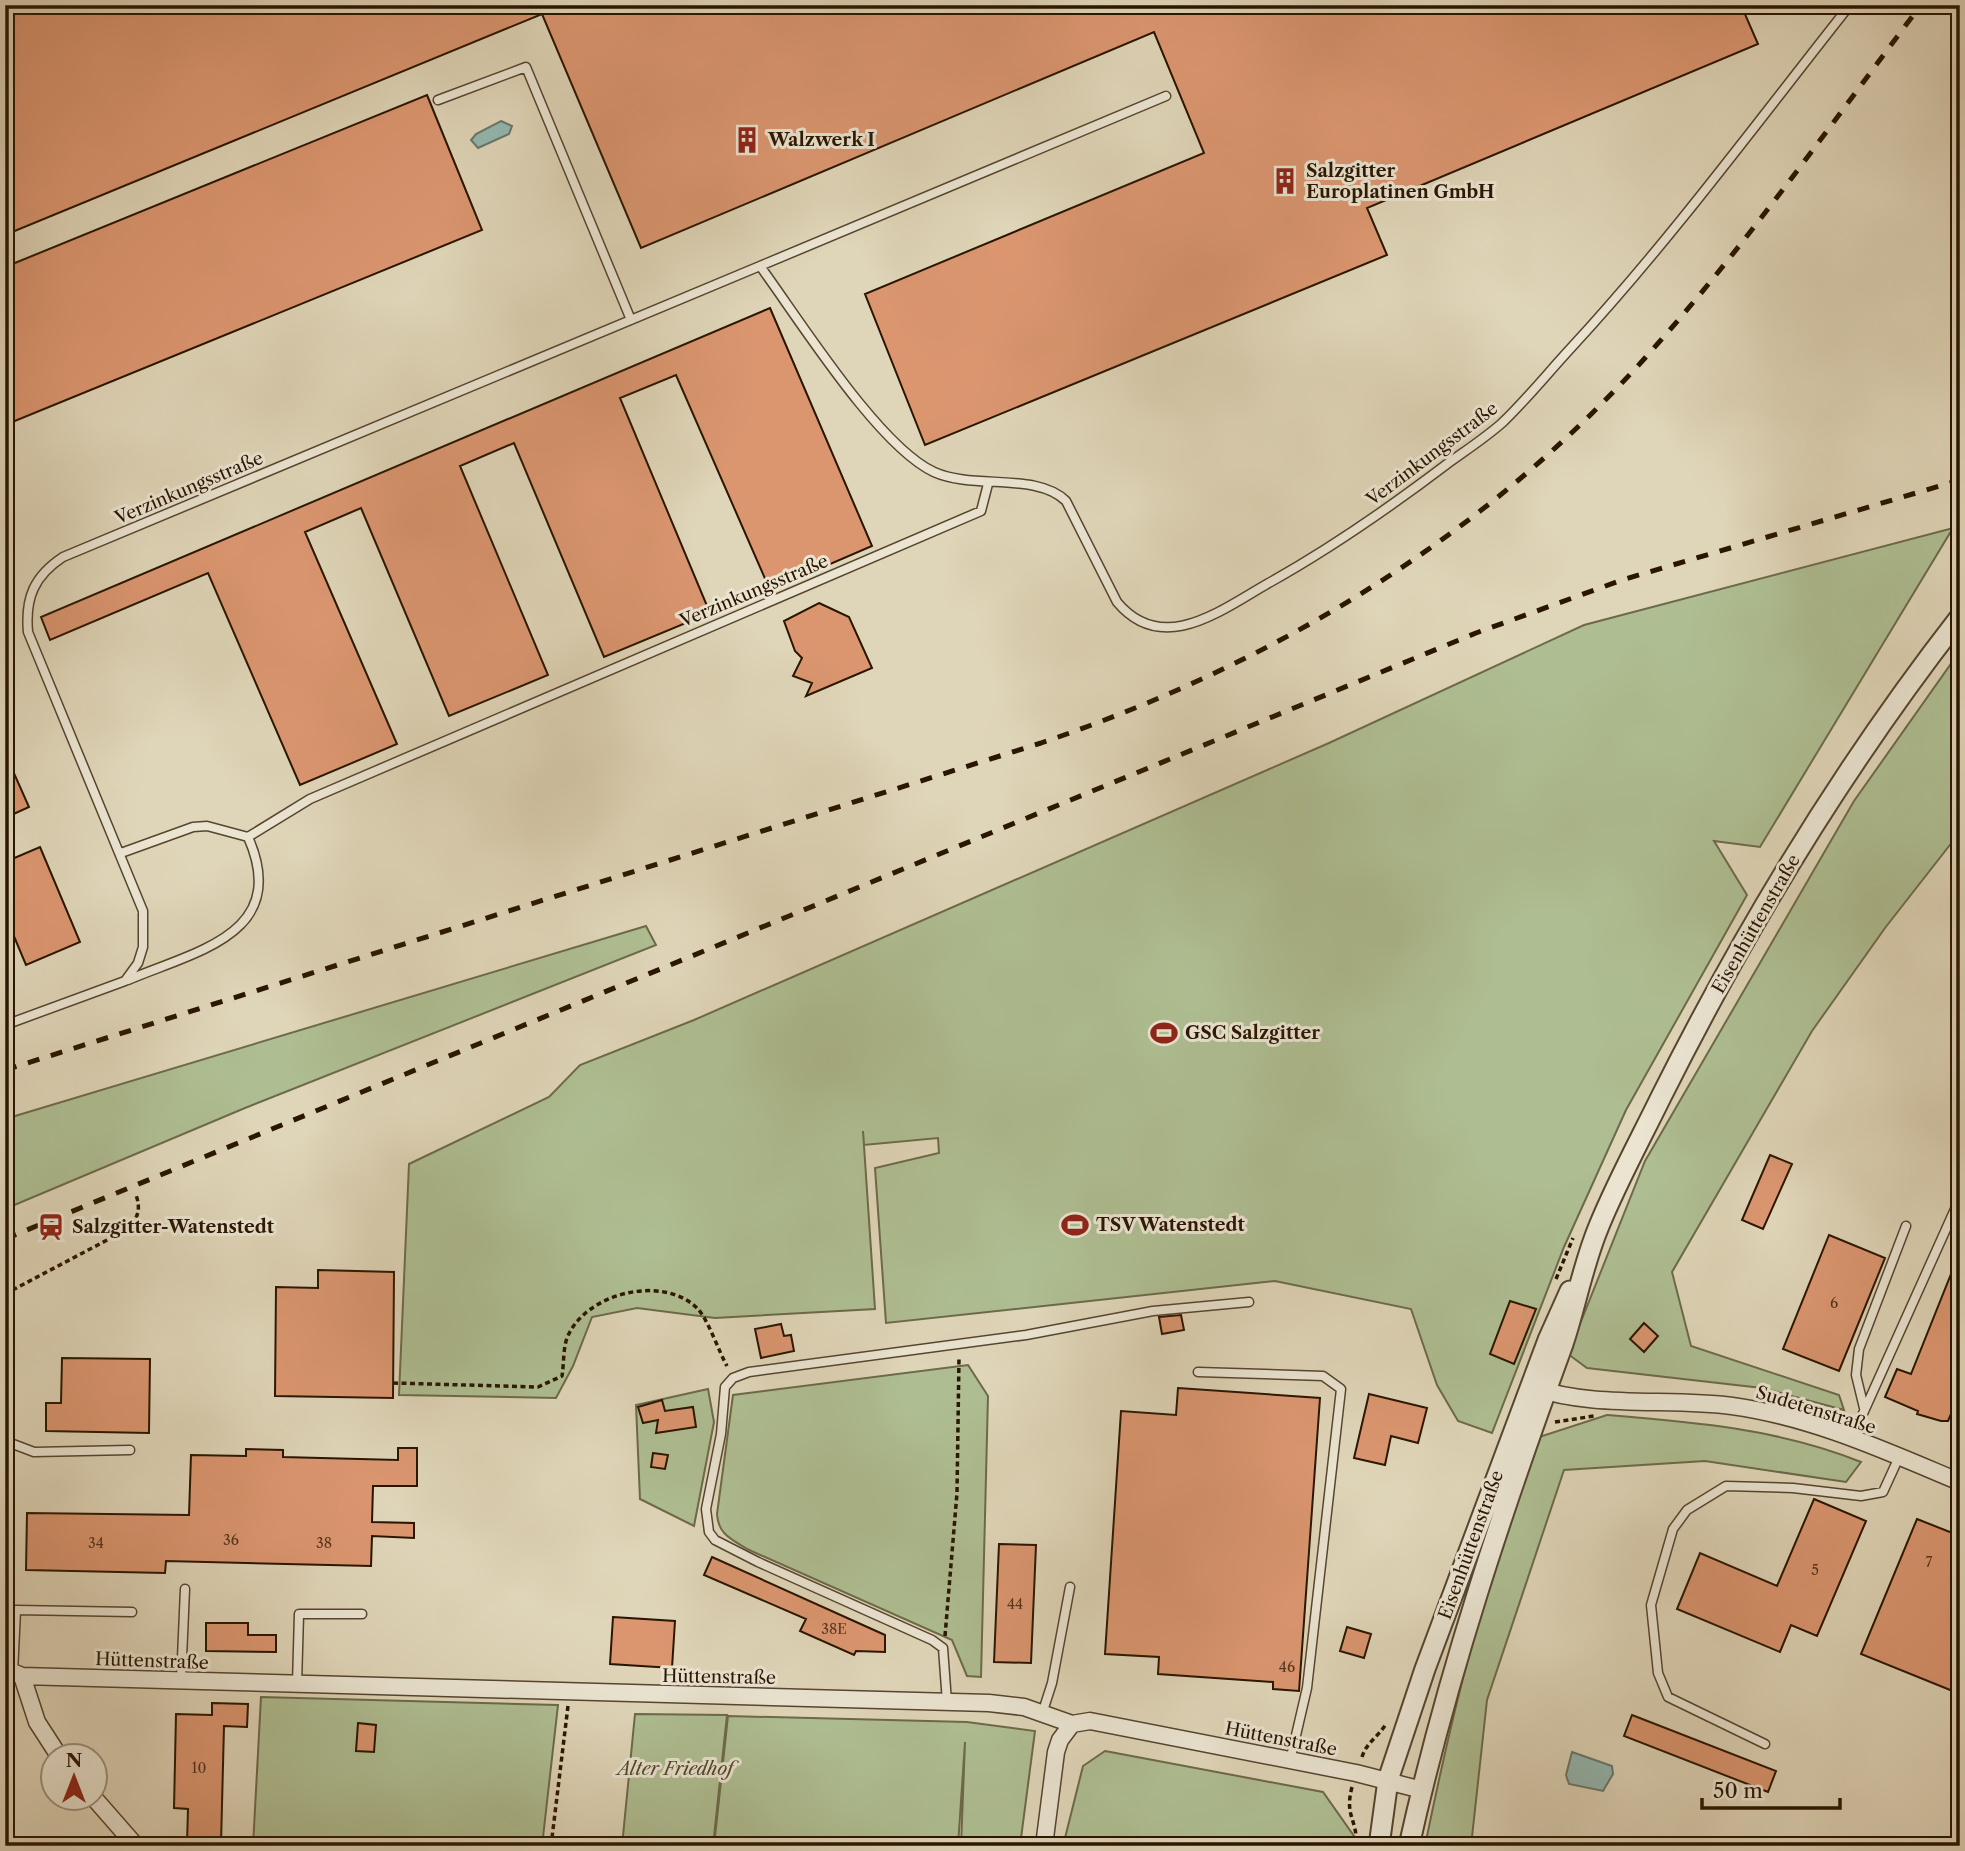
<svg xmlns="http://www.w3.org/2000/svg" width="1965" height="1851" font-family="'Libre Caslon Text',serif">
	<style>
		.green { fill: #aebe92; stroke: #6c6a4a; stroke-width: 2 }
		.water { fill: #93b8b1; stroke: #69776b; stroke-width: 2 }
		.building { fill: #db9670; stroke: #291501; stroke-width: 2 }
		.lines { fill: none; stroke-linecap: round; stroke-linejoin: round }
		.service-casing { stroke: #56452f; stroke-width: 11 }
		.minor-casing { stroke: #56452f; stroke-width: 19 }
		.tertiary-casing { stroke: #56452f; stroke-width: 23 }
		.path { stroke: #291501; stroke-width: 3.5; stroke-dasharray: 5 3.5; stroke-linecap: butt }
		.service { stroke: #eae4d1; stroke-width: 8 }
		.minor { stroke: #eae4d1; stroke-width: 16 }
		.tertiary { stroke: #eae4d1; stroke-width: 19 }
		.rail { stroke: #291501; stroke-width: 5; stroke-dasharray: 12 12; stroke-linecap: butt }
		.labels { text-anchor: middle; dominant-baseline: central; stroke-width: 6; stroke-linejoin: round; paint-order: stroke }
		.number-label { font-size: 14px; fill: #56351d }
		.poi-label { font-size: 18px; font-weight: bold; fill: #291501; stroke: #eae4d1; text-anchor: start }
		.street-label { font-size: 18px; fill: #291501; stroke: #eae4d1 }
		.park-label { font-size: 18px; font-style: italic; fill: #51482c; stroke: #eae4d1 }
	</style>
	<rect width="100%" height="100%" fill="#dfd5b8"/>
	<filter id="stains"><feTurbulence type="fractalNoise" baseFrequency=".00286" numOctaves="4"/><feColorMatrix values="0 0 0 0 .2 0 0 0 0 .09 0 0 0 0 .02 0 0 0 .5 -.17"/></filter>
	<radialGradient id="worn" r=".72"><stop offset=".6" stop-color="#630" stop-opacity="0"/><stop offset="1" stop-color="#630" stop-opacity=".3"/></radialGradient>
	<path class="green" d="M1953 528 1760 847 1714 841 1747 895 1626 1110 1564 1247 1492 1433 1458 1421 1437 1385 1411 1309 1275 1281 886 1323 875 1168 939 1153 938 1138 864 1145 863 1131 875 1309 715 1318 637 1308 592 1317 573 1366 556 1398 399 1395 409 1164 549 1097 580 1065 694 1020 1329 743 1584 625Z
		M1960 651V832L1885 928 1812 1031 1672 1272 1691 1346 1839 1395 1844 1410 1762 1388 1587 1368 1568 1354 1645 1161 1854 801Z
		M646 926 656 945 245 1108 5 1209V1119Z
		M968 1365 988 1396 981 1677 967 1676 952 1640 747 1549C731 1539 718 1534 717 1514L733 1395Z
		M708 1389 714 1422 694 1526 640 1499 636 1405Z
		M1607 1415C1693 1422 1780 1429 1861 1462L1846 1482 1705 1461 1564 1470 1487 1700 1471 1846H1425C1453 1708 1487 1570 1536 1438Z
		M261 1697 558 1705 542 1846H253Z
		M635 1714 727 1715 713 1846H622Z
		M728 1716 967 1722 1035 1731 1020 1846H961L965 1742 958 1846H714Z
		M1105 1751 1323 1792 1361 1846H1063L1083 1766Z"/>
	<path class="water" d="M501 121 512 126 509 134 478 148 471 140 476 134Z
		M1572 1752 1612 1766 1613 1774 1603 1791 1569 1784 1566 1775Z"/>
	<path class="building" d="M24 5H1741L1758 44 1367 208 1387 255 925 445 865 294 1204 153 1154 32 641 248 542 14 5 235V13Z
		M427 95 482 230 5 425V267Z
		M770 308 872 546 770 590 676 375 620 398 710 613 604 657 514 443 460 466 548 675 449 716 361 508 305 532 397 744 300 785 208 573 50 640 41 617Z
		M819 603 849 617 872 668 806 696 812 683 793 676 802 658 795 651 784 621Z
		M5 753 29 807 5 818Z
		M40 847 80 942 26 965 5 915V862Z
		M1770 1155 1792 1164 1763 1229 1742 1220Z
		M1829 1235 1885 1258 1839 1371 1783 1349Z
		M1959 1254 1960 1393 1948 1421H1941L1917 1414 1918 1411 1885 1397 1897 1369 1911 1374Z
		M318 1270 394 1272 393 1398 275 1396 276 1287 318 1288Z
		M1510 1301 1536 1309 1514 1364 1490 1354Z
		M1181 1315 1184 1330 1162 1334 1159 1317Z
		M1644 1323 1658 1336 1644 1352 1630 1339Z
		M781 1324 784 1336 791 1335 794 1351 761 1358 755 1329Z
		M62 1358 150 1359 149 1433 46 1431V1403H61Z
		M1178 1388 1320 1398 1299 1691 1273 1689V1682L1158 1674 1159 1657 1105 1654 1121 1411 1176 1415Z
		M1369 1394 1427 1408 1418 1443 1391 1436 1385 1465 1354 1458Z
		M662 1400 665 1411 693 1407 696 1427 656 1433 658 1420 643 1423 638 1407Z
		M398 1448H417V1486H373L372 1522 414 1523V1538L372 1536 371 1566 166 1561 165 1573 26 1570 27 1513 189 1515 191 1455 246 1456V1449L283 1450V1457L398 1460Z
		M653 1453 668 1455 665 1469 651 1467Z
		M1814 1499 1866 1521 1817 1636 1791 1625 1780 1652 1677 1609 1700 1553 1777 1586Z
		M1917 1519 1960 1536V1694L1861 1654Z
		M999 1544 1036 1545 1031 1663 994 1662Z
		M712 1557 885 1635V1652L856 1651 854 1655 800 1631 806 1619 704 1575Z
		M613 1617 675 1621 672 1668 610 1664Z
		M206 1623H248V1635H276V1652L206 1651Z
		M1347 1627 1371 1634 1364 1658 1340 1651Z
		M212 1703 248 1704 247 1727 224 1726 221 1844 187 1843 188 1809 174 1808 176 1714 212 1715Z
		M1632 1715 1776 1771 1768 1792 1624 1736Z
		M358 1723 376 1725 374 1752 356 1751Z"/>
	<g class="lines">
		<defs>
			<path id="service" d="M438 100 526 67 631 320
				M760 266 1166 96
				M121 853 193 827 207 826 248 837
				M128 980C196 951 291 934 248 837L310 799 981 511 988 484
				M5 1025 125 981 138 963 143 947V911L28 632C25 598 34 576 63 557L760 266C799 319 878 446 934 472 974 490 1037 472 1066 501L1117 602C1162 656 1220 611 1267 584 1330 549 1389 508 1447 464 1465 451 1485 438 1502 423 1526 400 1547 374 1570 349 1670 241 1758 121 1850 5
				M1198 1372 1323 1376 1341 1389 1307 1688 1290 1761
				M1864 1408 1856 1375 1859 1349 1906 1226
				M1852 1438 1960 1198
				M5 1441 34 1452 130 1450
				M13 1673 16 1610 132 1612
				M181 1681 185 1589
				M297 1684 299 1614H362
				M947 1702 943 1648 932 1640 758 1562 715 1540 709 1532 706 1509 721 1434 725 1387 733 1378 749 1372 1026 1335 1153 1311 1249 1302
				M1042 1714 1052 1683 1070 1587
				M1765 1744 1668 1697 1658 1673 1651 1605 1673 1529 1687 1510 1726 1486 1793 1488 1861 1496 1883 1492 1899 1457"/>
			<path id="minor" d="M1536 1388C1591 1408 1672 1398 1732 1406 1812 1417 1886 1451 1960 1482
				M5 1669 22 1676 989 1703 1024 1707 1072 1724 1090 1721 1356 1773 1422 1790
				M22 1676 37 1722 59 1756
				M94 1798 136 1846
				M1044 1846 1056 1752 1060 1740 1072 1724"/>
			<path id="tertiary" d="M1379 1846 1388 1780 1425 1669 1548 1340 1570 1291
				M1409 1846C1447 1675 1503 1508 1563 1344 1576 1305 1583 1264 1599 1226 1617 1182 1640 1140 1661 1097 1745 929 1844 766 1960 617"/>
		</defs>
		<use href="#service" class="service-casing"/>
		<use href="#minor" class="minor-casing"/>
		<use href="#tertiary" class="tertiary-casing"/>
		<path class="path" d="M1952 601 1960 591
			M1556 1279 1573 1238
			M5 1294 128 1229C138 1218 141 1209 136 1195
			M393 1383 538 1387 562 1376C564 1364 563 1349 567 1338 585 1293 662 1274 697 1308 708 1319 719 1352 727 1366
			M1555 1422 1594 1416
			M945 1636 957 1493 959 1357
			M1362 1757C1366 1743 1378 1737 1386 1724
			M1352 1787C1344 1817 1358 1819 1356 1846
			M551 1846 568 1706"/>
		<use href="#service" class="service"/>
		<use href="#minor" class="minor"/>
		<use href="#tertiary" class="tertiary"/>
		<path class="rail" d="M5 1070 1041 743C1271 665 1481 540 1645 358 1745 247 1831 124 1921 5
			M5 1239 1476 633 1622 580 1960 480"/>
	</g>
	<defs>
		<symbol id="building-bare" viewBox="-9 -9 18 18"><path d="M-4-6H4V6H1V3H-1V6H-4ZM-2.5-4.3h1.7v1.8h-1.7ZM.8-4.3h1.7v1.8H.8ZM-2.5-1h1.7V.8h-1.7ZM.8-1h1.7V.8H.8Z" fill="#8f2418" stroke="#eae4d1" stroke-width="2.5" paint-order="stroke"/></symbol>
		<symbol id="stadium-bare" viewBox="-9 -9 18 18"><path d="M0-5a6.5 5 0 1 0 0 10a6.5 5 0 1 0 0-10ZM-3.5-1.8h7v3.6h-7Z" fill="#8f2418" stroke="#eae4d1" stroke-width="2.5" paint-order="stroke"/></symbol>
		<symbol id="station-bare" viewBox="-9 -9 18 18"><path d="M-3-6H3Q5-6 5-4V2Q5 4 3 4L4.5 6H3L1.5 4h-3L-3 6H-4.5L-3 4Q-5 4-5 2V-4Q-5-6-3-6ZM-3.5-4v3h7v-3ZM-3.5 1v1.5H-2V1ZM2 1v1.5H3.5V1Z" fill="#8f2418" stroke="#eae4d1" stroke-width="2.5" paint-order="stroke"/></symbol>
	</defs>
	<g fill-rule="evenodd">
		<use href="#building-bare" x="728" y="121" width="38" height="38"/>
		<use href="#building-bare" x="1266" y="162" width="38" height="38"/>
		<use href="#stadium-bare" x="1145" y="1014" width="38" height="38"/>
		<use href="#stadium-bare" x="1056" y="1206" width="38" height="38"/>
		<use href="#station-bare" x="32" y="1208" width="38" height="38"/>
	</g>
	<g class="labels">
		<g class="number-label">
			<text x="1834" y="1303">6</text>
			<text x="231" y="1540">36</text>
			<text x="96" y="1543">34</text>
			<text x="324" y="1543">38</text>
			<text x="1929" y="1562">7</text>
			<text x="1815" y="1570">5</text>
			<text x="1015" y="1604">44</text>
			<text x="834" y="1629">38E</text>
			<text x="1287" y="1667">46</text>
			<text x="199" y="1768">10</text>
		</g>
		<g class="poi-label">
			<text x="768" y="140">Walzwerk I</text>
			<text x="1306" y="171">Salzgitter<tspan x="1306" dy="21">Europlatinen GmbH</tspan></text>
			<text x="1185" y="1033">GSC Salzgitter</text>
			<text x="1096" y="1225">TSV Watenstedt</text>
			<text x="72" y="1227">Salzgitter-Watenstedt</text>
		</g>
		<g class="street-label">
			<text transform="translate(1432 454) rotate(-37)">Verzinkungsstraße</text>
			<text transform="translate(189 488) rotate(-23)">Verzinkungsstraße</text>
			<text transform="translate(754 591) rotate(-23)">Verzinkungsstraße</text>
			<text transform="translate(1756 924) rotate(-60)">Eisenhüttenstraße</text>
			<text transform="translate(1816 1410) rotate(17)">Sudetenstraße</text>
			<text transform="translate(1471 1545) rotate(-70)">Eisenhüttenstraße</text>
			<text transform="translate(152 1661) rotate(2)">Hüttenstraße</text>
			<text transform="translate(719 1677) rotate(1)">Hüttenstraße</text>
			<text transform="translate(1281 1739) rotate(11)">Hüttenstraße</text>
		</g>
		<g class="park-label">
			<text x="675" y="1769">Alter Friedhof</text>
		</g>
	</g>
	<rect width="1965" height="1851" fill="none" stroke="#dfd5b8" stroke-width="28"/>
	<rect x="7" y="7" width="1951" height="1837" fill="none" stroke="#291501" stroke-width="3.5"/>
	<rect x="14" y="14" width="1937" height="1823" fill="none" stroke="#291501" stroke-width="2"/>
	<g transform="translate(74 1777)"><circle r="33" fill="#eae4d1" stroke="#9d917e" stroke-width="2"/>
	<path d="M0-5L12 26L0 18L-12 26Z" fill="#8f2418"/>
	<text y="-10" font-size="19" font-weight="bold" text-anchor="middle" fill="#291501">N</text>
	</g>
	<path d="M1702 1798v10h138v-10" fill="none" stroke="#291501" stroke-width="3.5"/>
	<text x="1713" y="1798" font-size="21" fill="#291501" stroke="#eae4d1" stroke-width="5" paint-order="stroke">50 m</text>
	<rect width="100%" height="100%" filter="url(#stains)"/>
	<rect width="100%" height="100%" fill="url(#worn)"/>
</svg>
